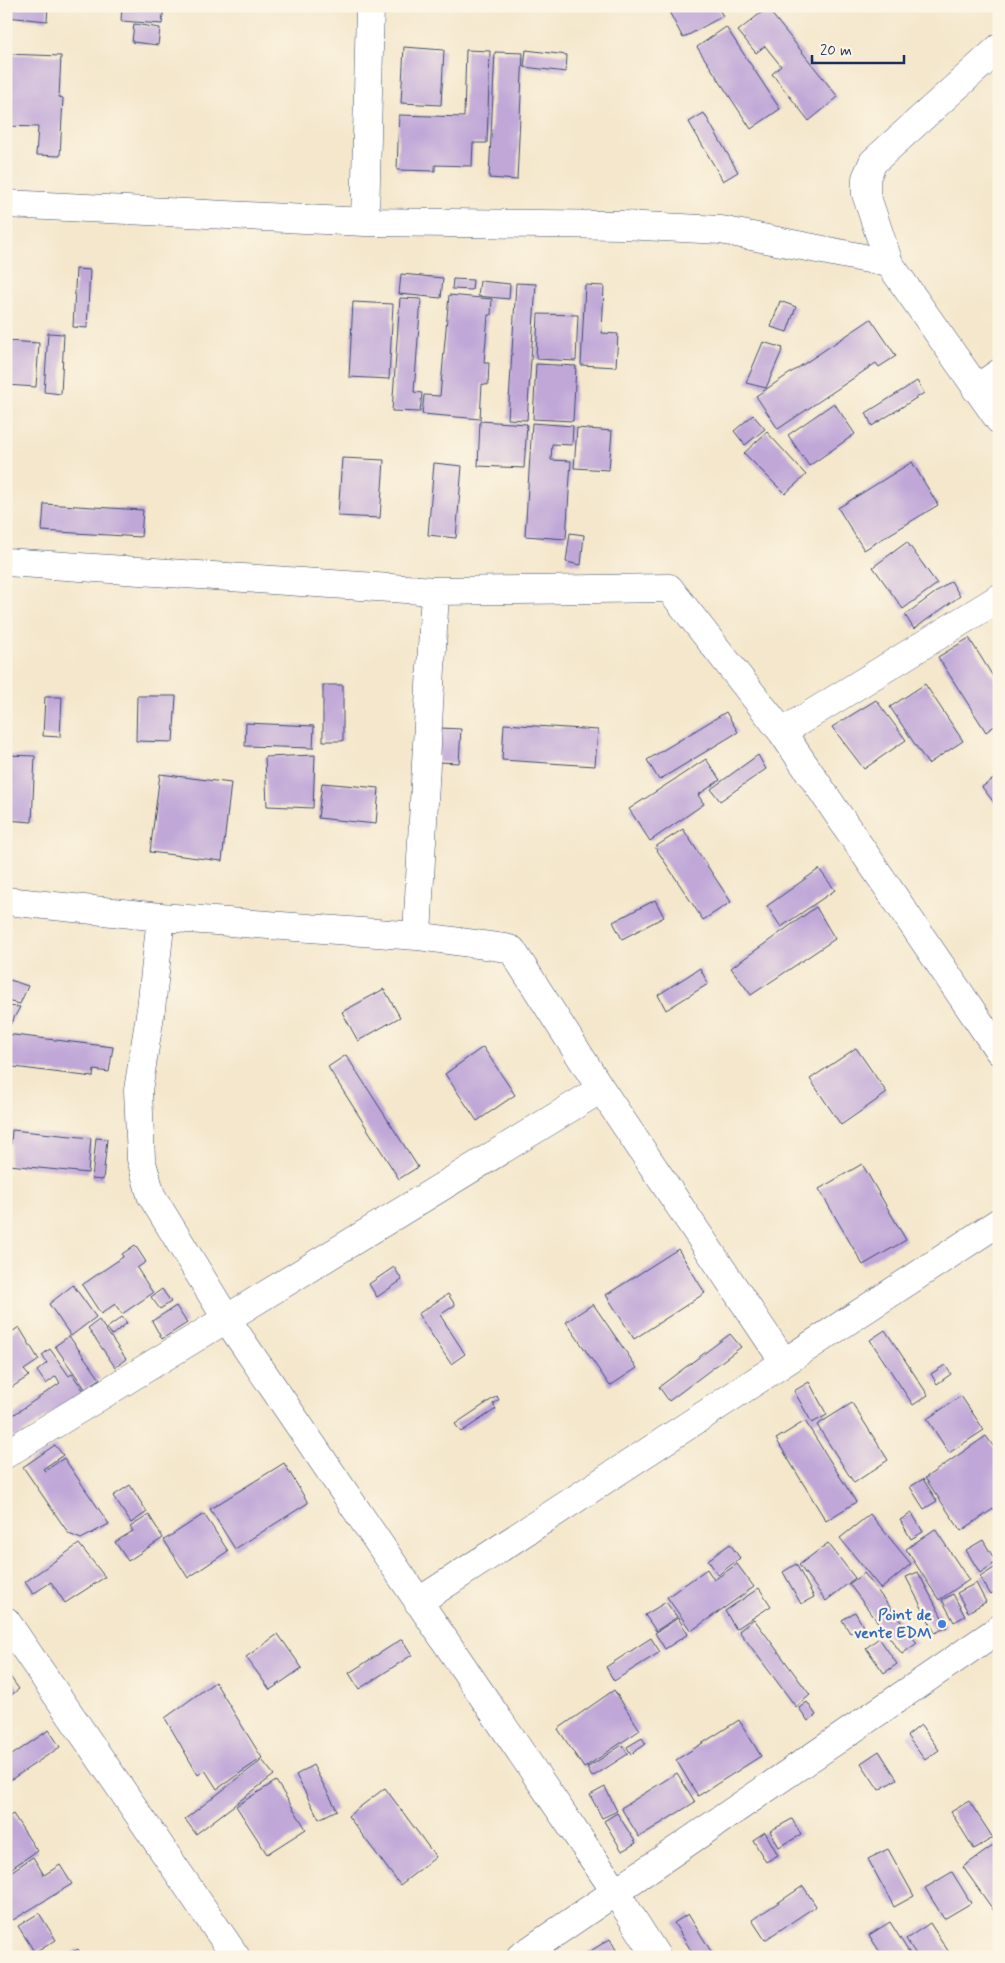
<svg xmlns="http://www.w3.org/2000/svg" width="1005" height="1963" font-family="Mynerve,sans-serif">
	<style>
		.building { fill: #c0a7d8 }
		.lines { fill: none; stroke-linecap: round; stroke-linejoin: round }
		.street-casing { stroke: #3c4b6e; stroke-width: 29 }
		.street { stroke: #fff; stroke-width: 28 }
		.shop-dot { fill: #3f7fe0; stroke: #fcf5e5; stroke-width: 2 }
		.labels { text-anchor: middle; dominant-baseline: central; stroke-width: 4.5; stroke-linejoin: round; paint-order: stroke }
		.shop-label { font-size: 16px; font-weight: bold; fill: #366cbe; stroke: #fcf5e5; text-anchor: end }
	</style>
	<rect width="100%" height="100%" fill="#fcf5e5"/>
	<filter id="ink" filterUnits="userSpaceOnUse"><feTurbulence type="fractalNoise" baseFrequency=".02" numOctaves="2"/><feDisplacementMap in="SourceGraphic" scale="10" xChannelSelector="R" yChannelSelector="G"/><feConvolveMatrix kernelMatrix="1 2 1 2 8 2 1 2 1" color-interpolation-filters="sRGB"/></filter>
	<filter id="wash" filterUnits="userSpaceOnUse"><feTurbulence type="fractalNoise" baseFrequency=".0096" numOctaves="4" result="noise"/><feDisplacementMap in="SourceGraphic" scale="20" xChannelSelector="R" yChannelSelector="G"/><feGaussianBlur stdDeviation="1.12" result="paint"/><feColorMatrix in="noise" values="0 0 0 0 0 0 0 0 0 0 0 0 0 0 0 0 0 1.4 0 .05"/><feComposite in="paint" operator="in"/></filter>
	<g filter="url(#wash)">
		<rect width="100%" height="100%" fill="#f4e7cc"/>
		<g id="blocks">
			<path class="building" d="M6 6H48L47 21 6 17Z
				M122 6H164L162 24 121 21Z
				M666 6H717L723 16 683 38Z
				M767 8 838 97 809 121 772 74 781 66 765 46 756 53 738 31Z
				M134 24 160 28 158 45 132 42Z
				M726 27 780 109 751 129 697 47Z
				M404 47 444 50 441 105 401 103Z
				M466 50 490 51 487 143H473L472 166 435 165V171L397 170 399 115 464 117Z
				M526 50 567 55 566 72 524 67Z
				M495 52 523 53 517 180 489 178Z
				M6 54 61 56 59 97 63 98 60 156 36 155 38 127 6 126Z
				M704 113 738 172 723 181 689 122Z
				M76 269 90 270 87 328 73 327Z
				M401 274 443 278 441 298 399 294Z
				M453 279 473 280 472 290 452 289Z
				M480 281 510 284 509 299 478 296Z
				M516 283 536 284 527 420 508 419Z
				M585 285 604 286 602 333 618 334 616 367 581 365Z
				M449 295 492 299 491 315H488L484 363H489L488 385 482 384 480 419 422 414 424 395 440 396Z
				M400 298 421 299 414 392 422 393 420 412 392 411Z
				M780 301 796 307 787 332 771 327Z
				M353 302 393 304 389 379 349 377Z
				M538 314 578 315 576 361 536 359Z
				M871 319 896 356 879 367 876 363 778 429 756 396Z
				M48 333 64 334 61 394 44 392Z
				M6 341 39 343 36 387 6 385Z
				M763 342 783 348 766 388 746 383Z
				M536 364 576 366 573 421 533 419Z
				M917 381 924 393 872 426 866 413Z
				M834 403 855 434 809 466 788 435Z
				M753 415 765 429 745 445 734 431Z
				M480 421 527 424 524 468 478 466Z
				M532 423 573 426 572 445 552 444 551 460 571 461 566 539 525 536Z
				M577 428 612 431 609 470 574 468Z
				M767 432 806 475 785 494 744 453Z
				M342 458 384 460 380 518 338 516Z
				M912 462 938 505 864 550 838 508Z
				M434 463 462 466 456 538 428 535Z
				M44 504 143 510 141 537 42 531Z
				M570 533 584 535 581 565 566 562Z
				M907 542 937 584 903 609 873 567Z
				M951 581 960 596 914 629 905 615Z
				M969 638 999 686V723L986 732 938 657Z
				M925 684 963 741 928 764 890 707Z
				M323 685H343V741H323Z
				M137 696H176L173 742 136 741Z
				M45 697H62L60 737 43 736Z
				M876 700 906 740 864 769 832 727Z
				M726 712 738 732 659 780 647 760Z
				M246 723 314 726 313 748 245 746Z
				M504 724 598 730 595 766 502 760Z
				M440 728 461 729 459 763 438 762Z
				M6 755 35 756 32 822 6 820Z
				M315 755 313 808 267 806 265 757Z
				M758 755 766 769 720 801 711 789Z
				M706 759 720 780 698 795 704 804 650 841 629 809Z
				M160 774 231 783 222 861 150 852Z
				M999 775V809L982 787Z
				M322 783 379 788 376 824 318 818Z
				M683 829 731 902 703 920 655 847Z
				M819 869 835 890 781 927 767 906Z
				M655 900 664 917 622 939 613 922Z
				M816 907 835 939 751 995 731 968Z
				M700 968 708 984 666 1010 658 995Z
				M10 980 28 986 20 1004 6 1001V988Z
				M384 989 400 1017 358 1041 342 1012Z
				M6 1006 20 1007 6 1032Z
				M6 1034 113 1047 109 1072 94 1070 93 1077 6 1066Z
				M483 1047 515 1095 477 1121 445 1074Z
				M856 1048 887 1093 841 1125 810 1079Z
				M346 1055 418 1167 399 1179 328 1067Z
				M12 1130 91 1138 88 1173 9 1165Z
				M96 1138 107 1139 103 1180 92 1179Z
				M862 1164 906 1240 863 1265 819 1189Z
				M135 1245 146 1262 137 1268 153 1293 122 1314 115 1304 101 1314 82 1285 123 1257 122 1254Z
				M678 1249 705 1293 634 1339 606 1295Z
				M394 1267 402 1280 377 1297 369 1284Z
				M73 1285 96 1317 71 1336 49 1304Z
				M162 1289 171 1302 160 1309 151 1297Z
				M448 1294 455 1305 440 1315 465 1354 451 1364 418 1314Z
				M593 1304 637 1368 610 1386 566 1322Z
				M176 1306 187 1323 162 1339 152 1321Z
				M122 1317 127 1323 112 1335 107 1328Z
				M99 1320 126 1359 115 1367 88 1328Z
				M19 1327 39 1360 24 1370 29 1376 6 1391V1336Z
				M885 1330 928 1395 913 1405 870 1340Z
				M730 1334 741 1347 669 1401 659 1387Z
				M69 1336 100 1379 85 1389 55 1346Z
				M50 1349 69 1376 72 1374 84 1391 14 1439 6 1428V1420L60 1383 56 1376 46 1384 37 1371 47 1363 42 1355Z
				M945 1365 951 1374 937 1384 931 1374Z
				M809 1382 827 1415 812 1423 794 1391Z
				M497 1396 499 1400 493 1404 496 1409 461 1432 455 1424Z
				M961 1396 984 1430 949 1453 927 1419Z
				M852 1403 888 1460 854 1483 817 1425Z
				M805 1421 856 1502 826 1521 776 1439Z
				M986 1436 999 1454V1505L961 1531 925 1478Z
				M55 1445 63 1455 43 1469 45 1471 64 1458 109 1524 81 1539 69 1534 23 1467Z
				M284 1463 308 1503 235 1549 210 1509Z
				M923 1479 937 1501 924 1509 910 1487Z
				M130 1485 147 1512 131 1523 113 1496Z
				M912 1513 923 1532 911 1539 900 1520Z
				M204 1514 228 1551 188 1578 164 1540Z
				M870 1514 911 1564 881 1589 840 1538Z
				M149 1515 163 1538 128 1561 115 1542 133 1531 130 1527Z
				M935 1529 969 1580 939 1600 906 1549Z
				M983 1540 996 1562 980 1573 966 1550Z
				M828 1543 855 1578 826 1601 799 1565Z
				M79 1544 105 1577 65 1603 51 1582 33 1594 25 1582Z
				M730 1544 740 1558 718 1575 708 1560Z
				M737 1564 754 1587 691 1631 667 1597 707 1569 714 1580Z
				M796 1564 814 1597 801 1604 783 1572Z
				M999 1565V1590L991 1595 980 1577Z
				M918 1572 947 1627 935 1633 906 1577Z
				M864 1573 917 1643 902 1654 849 1584Z
				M976 1583 986 1602 968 1612 957 1593Z
				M759 1588 771 1606 736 1629 725 1611Z
				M953 1594 965 1616 954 1622 942 1600Z
				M666 1602 677 1617 656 1631 645 1615Z
				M855 1612 863 1626 850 1633 842 1620Z
				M678 1618 688 1634 665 1649 655 1633Z
				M754 1619 810 1695 796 1707 739 1631Z
				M278 1634 302 1668 270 1690 246 1657Z
				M651 1638 660 1652 614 1681 606 1667Z
				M879 1638 897 1664 884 1673 866 1648Z
				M402 1639 412 1655 359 1689 349 1673Z
				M6 1671 19 1689 6 1699Z
				M215 1682 262 1758 217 1789 205 1770 198 1775 165 1718Z
				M614 1690 640 1730 584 1768 558 1729Z
				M807 1702 816 1715 808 1721 799 1708Z
				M739 1720 761 1756 698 1796 676 1760Z
				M921 1725 939 1750 925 1760 907 1736Z
				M49 1730 60 1747 6 1783V1759Z
				M642 1738 646 1744 631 1754 627 1747Z
				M622 1745 628 1754 592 1777 587 1768Z
				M879 1751 897 1779 879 1790 861 1763Z
				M262 1760 274 1775 196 1834 185 1819Z
				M313 1765 337 1810 319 1819 296 1775Z
				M677 1773 695 1802 639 1837 621 1808Z
				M276 1781 306 1829 267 1854 236 1806Z
				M605 1787 617 1811 602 1818 590 1795Z
				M385 1788 436 1857 400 1885 348 1816Z
				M969 1801 993 1838 974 1849 951 1812Z
				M617 1813 636 1843 622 1851 604 1821Z
				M13 1814 37 1851 6 1872V1818Z
				M792 1819 801 1835 779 1847 770 1831Z
				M765 1832 778 1855 766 1862 753 1840Z
				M997 1843 999 1846V1918L963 1867Z
				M888 1849 914 1896 894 1907 868 1859Z
				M33 1857 44 1875 60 1865 72 1884 13 1920 6 1908V1875Z
				M952 1872 971 1903 944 1919 925 1888Z
				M803 1886 816 1906 765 1940 752 1920Z
				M39 1913 56 1940 35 1953 18 1926Z
				M688 1914 714 1956 712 1957H695L674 1923Z
				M890 1922 912 1957H883L869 1935Z
				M930 1923 952 1957H918L906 1939Z
				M610 1939 620 1957H584V1955Z
				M78 1949 83 1957H65Z"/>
		</g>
	</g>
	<g filter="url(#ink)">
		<use href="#blocks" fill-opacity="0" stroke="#3c4b6e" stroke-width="1"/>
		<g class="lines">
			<defs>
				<path id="street" d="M999 48 873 162 866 178V194L889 263 999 420
					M6 204 365 222 623 225 721 230 889 263
					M365 222 370 6
					M976 389 999 373
					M6 562 435 591 669 588 782 732 999 1051
					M782 732 999 598
					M6 901 161 917 417 936 506 948 512 950 601 1089 784 1362
					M161 917 151 1009 138 1090 141 1159 151 1195 226 1318 615 1891 657 1957
					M417 936 435 591
					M6 1454 601 1089
					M418 1602 999 1222
					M6 1621 236 1957
					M520 1957 999 1629"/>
			</defs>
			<use href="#street" class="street-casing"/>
			<use href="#street" class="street"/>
		</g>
	</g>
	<circle class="shop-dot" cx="942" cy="1624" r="5"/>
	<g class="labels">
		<g class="shop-label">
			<text x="932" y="1615">Point de<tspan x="932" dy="18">vente EDM</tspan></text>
		</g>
	</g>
	<rect width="1005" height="1963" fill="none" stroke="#fcf5e5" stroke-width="25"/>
	<path d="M812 55v8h92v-8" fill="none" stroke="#1b2f5e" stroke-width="2.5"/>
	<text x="820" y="55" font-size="15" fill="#1b2f5e" stroke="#fcf5e5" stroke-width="4" paint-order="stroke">20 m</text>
</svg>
